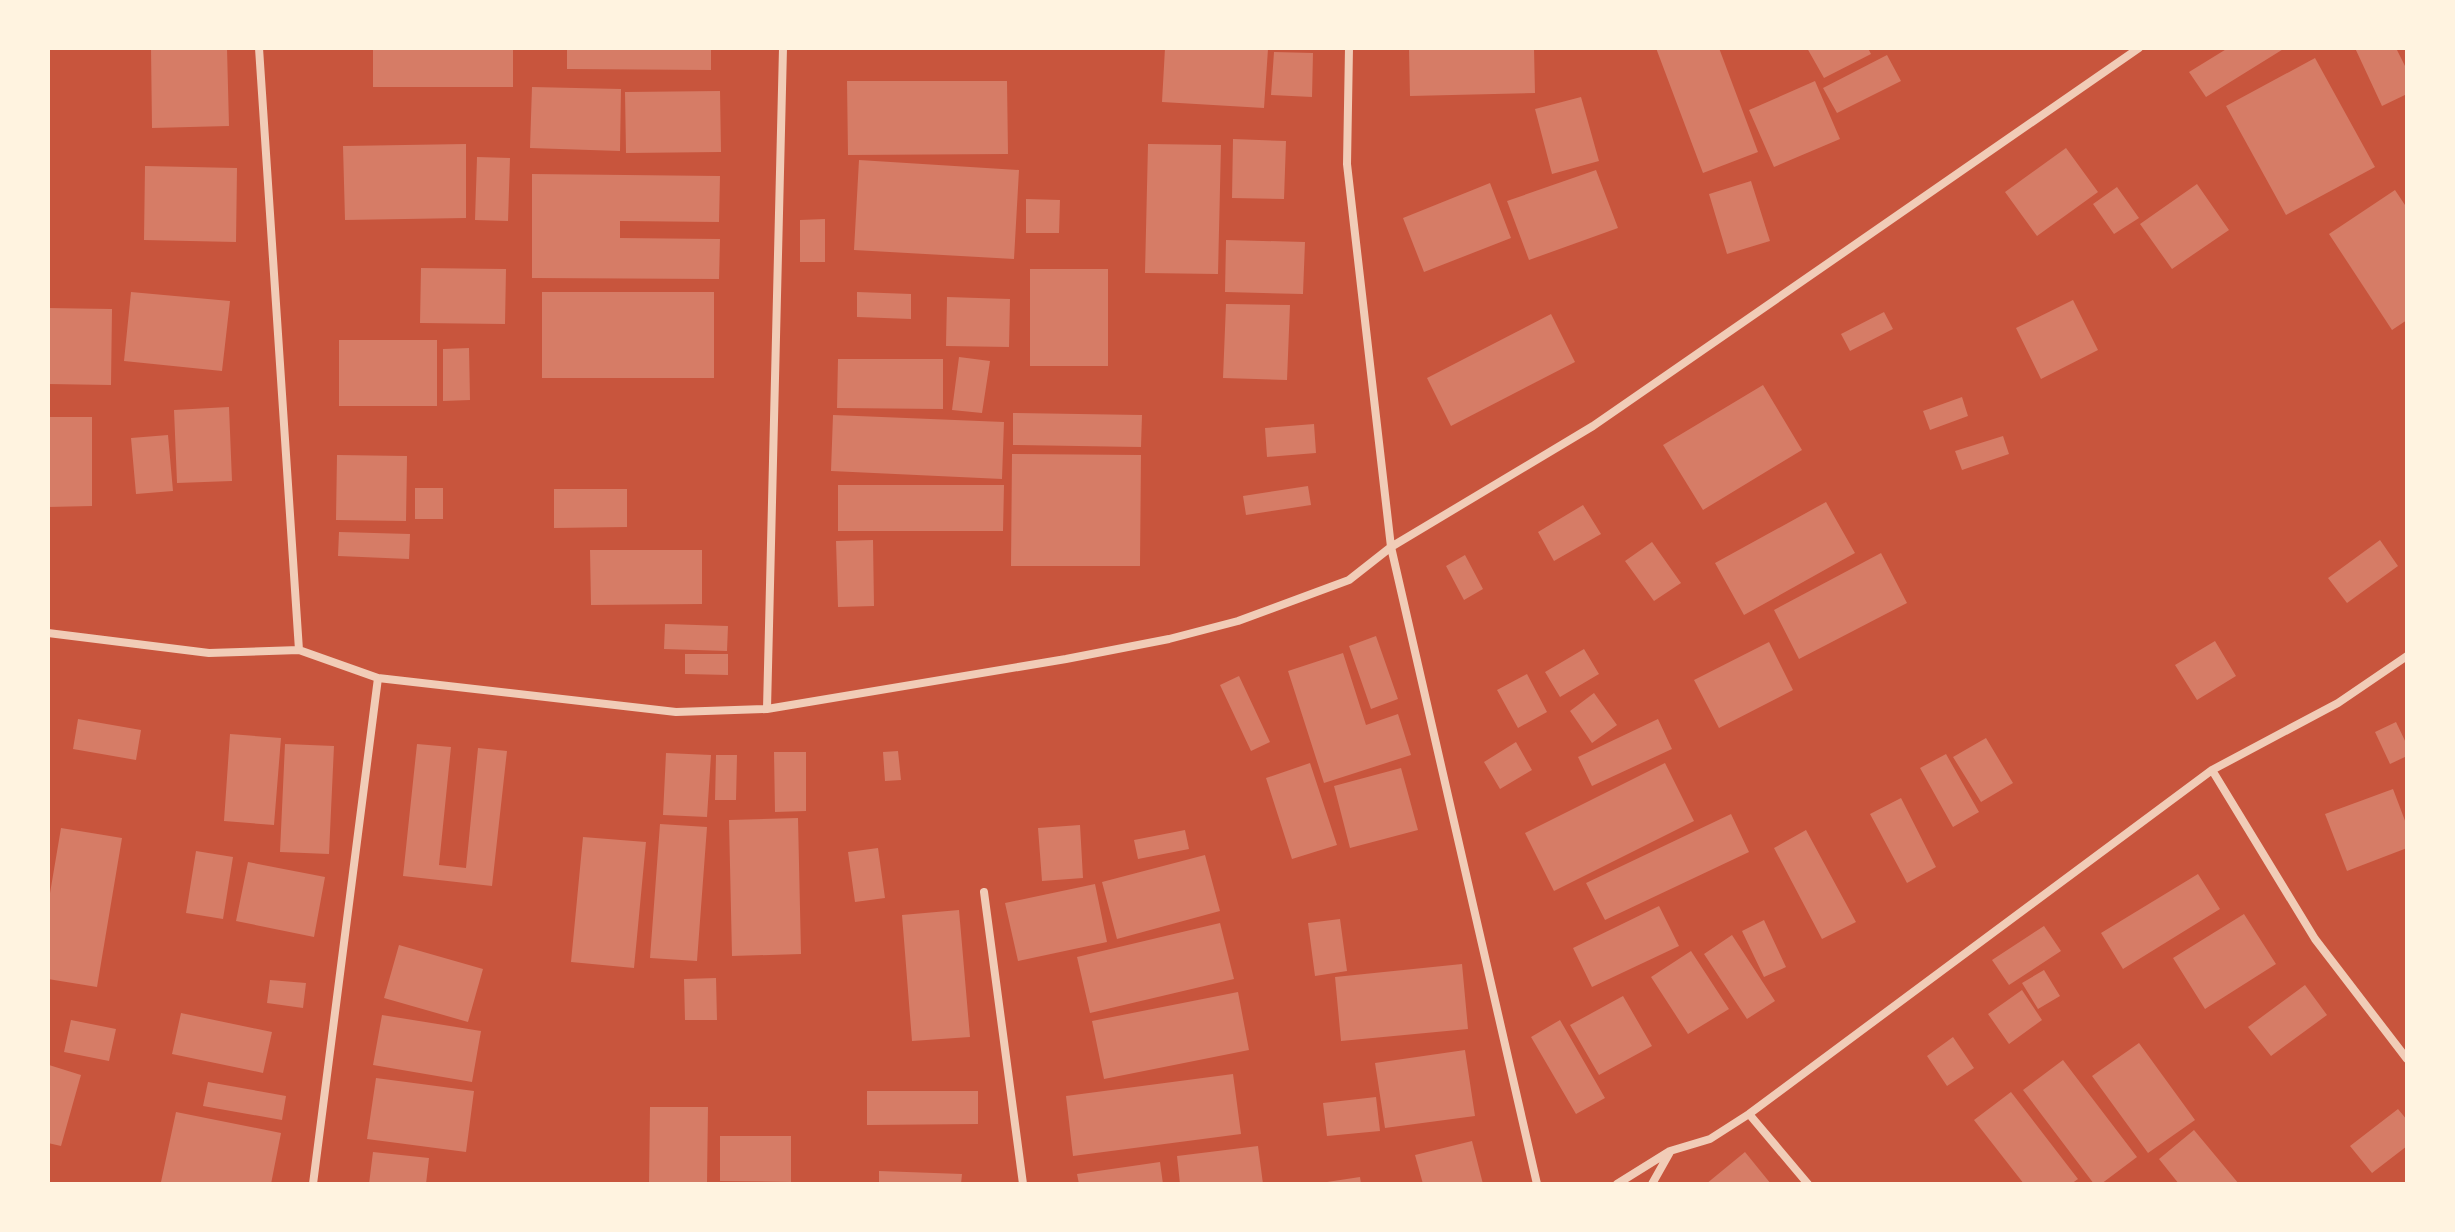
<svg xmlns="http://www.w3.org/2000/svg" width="2455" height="1232" font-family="Commissioner,sans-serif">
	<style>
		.building { fill: #d67c66 }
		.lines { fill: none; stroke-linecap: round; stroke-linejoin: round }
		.minor { stroke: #f1ccb7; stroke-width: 8 }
	</style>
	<rect width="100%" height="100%" fill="#c8553d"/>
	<path class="building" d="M151 48H227L229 126 152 128Z
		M373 48H513V87H373Z
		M567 48H711V70L567 69Z
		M1165 48 1268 49 1264 108 1162 102Z
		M1409 48H1534L1535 93 1410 96Z
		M1656 48H1719L1758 152 1703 173Z
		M1807 48H1868L1871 54 1824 78Z
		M2228 48H2285L2206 97 2189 72Z
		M2355 48H2396L2407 70V94L2382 106Z
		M1274 52 1313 53 1312 97 1271 95Z
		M1887 55 1901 81 1837 113 1823 88Z
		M2315 58 2375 167 2286 215 2226 106Z
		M847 81H1007L1008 154 848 155Z
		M1815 81 1840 139 1774 167 1749 110Z
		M532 87 621 89 620 151 530 148Z
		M720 91 721 152 626 153 625 92Z
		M1581 97 1599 161 1552 174 1535 109Z
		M1233 139 1286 141 1284 199 1232 198Z
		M466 144V218L345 220 343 146Z
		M1148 144 1221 145 1218 274 1145 273Z
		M2066 148 2098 192 2037 236 2005 192Z
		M477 157 510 158 508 221 475 220Z
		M859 160 1019 170 1014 259 854 250Z
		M145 166 237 168 236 242 144 240Z
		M1596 170 1618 228 1529 260 1507 201Z
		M532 174 720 176 719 222 620 221V238L720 239 719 279 532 278Z
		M1751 181 1770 241 1727 254 1709 194Z
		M1490 183 1511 238 1424 272 1403 218Z
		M2197 184 2229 230 2172 269 2140 224Z
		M2117 187 2139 218 2114 234 2093 204Z
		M2395 190 2407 208V320L2392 330 2329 234Z
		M1026 199 1060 200 1059 233H1026Z
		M825 219V262H800V220Z
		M1226 240 1305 242 1303 294 1225 292Z
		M421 268 506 269 505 324 420 323Z
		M1030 269H1108V366H1030Z
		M131 292 230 301 222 371 124 361Z
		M542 292H714V378H542Z
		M857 292 911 294V319L857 317Z
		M947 297 1010 299 1009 347 946 346Z
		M2073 300 2098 350 2041 379 2016 328Z
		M1226 304 1290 305 1287 380 1223 378Z
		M48 308 112 309 111 385 48 384Z
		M1884 312 1893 329 1850 351 1841 334Z
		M1551 314 1575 362 1451 426 1427 378Z
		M339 340H437V406H339Z
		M469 348 470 400 443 401V349Z
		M959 357 990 361 982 413 952 410Z
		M838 359H943V409L837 408Z
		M1763 385 1802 450 1703 510 1663 445Z
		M1962 397 1968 416 1930 430 1923 411Z
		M229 407 232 481 177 483 174 410Z
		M1013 413 1142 415 1141 447 1013 445Z
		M833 415 1004 422 1002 479 831 471Z
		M48 417H92V506L48 507Z
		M1314 424 1316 453 1267 457 1265 428Z
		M168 435 173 491 136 494 131 438Z
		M2003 436 2009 454 1962 470 1955 451Z
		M1012 454 1141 455 1140 566H1011Z
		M337 455 407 456 406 521 336 520Z
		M838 485H1004L1003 531H838Z
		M1308 486 1311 505 1246 515 1243 496Z
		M415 488H443V519H415Z
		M554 489H627V527L554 528Z
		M1826 502 1855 553 1744 615 1715 563Z
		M1583 505 1601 534 1554 561 1538 532Z
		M339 532 410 534 409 559 338 556Z
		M873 540 874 606 838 607 836 541Z
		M2380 540 2398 566 2347 603 2328 578Z
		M1652 542 1681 583 1654 601 1625 561Z
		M590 550H702V604L591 605Z
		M1881 553 1907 603 1799 659 1774 610Z
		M1465 555 1483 589 1464 600 1446 566Z
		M665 624 728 626 727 651 664 649Z
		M1376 636 1398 699 1371 709 1349 646Z
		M2215 641 2236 676 2197 700 2175 665Z
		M1769 642 1793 690 1719 728 1694 680Z
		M1584 649 1599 674 1560 697 1545 672Z
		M1343 653 1366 725 1398 714 1411 755 1324 783 1288 671Z
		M685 654H728V675L685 674Z
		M1527 674 1547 712 1518 728 1497 690Z
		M1239 676 1270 742 1251 751 1220 685Z
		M1594 693 1617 725 1592 743 1570 711Z
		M78 719 141 730 136 760 73 749Z
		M1658 719 1672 749 1592 786 1578 757Z
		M2396 722 2407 745V756L2390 764 2375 732Z
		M230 734 281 738 274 825 224 821Z
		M1986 738 2013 783 1981 802 1953 757Z
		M1516 742 1532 770 1500 789 1484 762Z
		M285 744 334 746 329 854 280 852Z
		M417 744 451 747 439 865 466 868 478 748 507 751 492 886 403 876Z
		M898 751 901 780 885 781 883 752Z
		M774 752H806V811L775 812Z
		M666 753 711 755 707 817 663 815Z
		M1946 754 1979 812 1953 827 1920 768Z
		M716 755H737L736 800H715Z
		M1310 763 1337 845 1292 859 1266 778Z
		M1665 763 1694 821 1554 891 1525 833Z
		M1401 768 1418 830 1350 848 1334 786Z
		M2393 789 2407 826V848L2347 871 2325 814Z
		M1901 798 1936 867 1907 883 1870 814Z
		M1731 814 1749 852 1605 920 1586 883Z
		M798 818 801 954 732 956 729 820Z
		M660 824 707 827 697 961 650 958Z
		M1080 825 1083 878 1042 881 1038 828Z
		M61 828 122 838 97 987 48 979V905Z
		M1185 830 1189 849 1138 859 1134 840Z
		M1806 830 1856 922 1822 939 1774 848Z
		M583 837 646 842 634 968 571 962Z
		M878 848 885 898 855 902 848 852Z
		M196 851 233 857 223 919 186 913Z
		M1205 855 1220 911 1117 939 1102 882Z
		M248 862 325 877 314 937 236 921Z
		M2198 874 2220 909 2123 969 2101 933Z
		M1095 884 1107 942 1018 961 1005 903Z
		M1659 906 1679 946 1592 987 1573 948Z
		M959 910 970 1037 912 1041 902 915Z
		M2244 914 2276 964 2205 1009 2173 958Z
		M1340 919 1347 971 1315 976 1308 923Z
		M1764 920 1786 967 1764 977 1742 931Z
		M1220 923 1234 979 1090 1013 1077 957Z
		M2044 926 2061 951 2009 985 1992 960Z
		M1732 935 1775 1001 1747 1019 1704 954Z
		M399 945 483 969 468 1022 384 998Z
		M1691 951 1729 1009 1688 1034 1651 977Z
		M1462 964 1468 1029 1341 1041 1335 977Z
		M2044 970 2060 996 2038 1009 2022 983Z
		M716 978 717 1020H685L684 979Z
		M270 980 306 983 303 1008 267 1003Z
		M2305 985 2327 1015 2271 1056 2248 1027Z
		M2022 990 2042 1020 2009 1044 1988 1014Z
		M1238 992 1249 1050 1104 1079 1092 1021Z
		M1623 996 1652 1046 1599 1075 1570 1025Z
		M181 1013 272 1032 263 1073 172 1054Z
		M382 1015 481 1031 472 1082 373 1065Z
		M71 1020 116 1029 109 1061 64 1052Z
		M1560 1020 1605 1098 1576 1114 1531 1037Z
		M1953 1037 1974 1068 1947 1086 1927 1056Z
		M2139 1043 2195 1120 2148 1153 2092 1076Z
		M1465 1050 1475 1116 1385 1128 1375 1063Z
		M2063 1060 2137 1157 2101 1184H2094L2023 1090Z
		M49 1065 81 1075 61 1146 48 1143Z
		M1233 1074 1241 1134 1073 1156 1066 1096Z
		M376 1078 474 1091 466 1152 367 1139Z
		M208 1082 286 1096 282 1120 203 1106Z
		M867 1091H978V1124L867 1125Z
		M2011 1092 2078 1179 2071 1184H2024L1974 1120Z
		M1376 1097 1380 1131 1327 1136 1323 1103Z
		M650 1107H708L707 1184H649Z
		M2398 1109 2407 1120V1146L2372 1173 2350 1146Z
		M176 1112 281 1133 271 1184 161 1182Z
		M2194 1130 2239 1184H2179L2159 1159Z
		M720 1136H791V1182L720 1181Z
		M1472 1141 1483 1184H1423L1415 1155Z
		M1258 1146 1263 1184H1180L1177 1156Z
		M373 1152 429 1158 426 1184H369Z
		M1745 1152 1771 1184H1706Z
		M1160 1162 1163 1184H1079L1077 1174Z
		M879 1171 962 1174 961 1184H879Z
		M1360 1177 1361 1184H1328L1327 1182Z"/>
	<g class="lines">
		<path class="minor" d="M259 48 299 650
			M1349 48 1347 164 1391 547 1537 1184
			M48 633 209 653 299 650 378 678 676 712 767 709 1066 659 1169 639 1238 621 1349 580 1391 547 1593 426 2139 48
			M767 709 783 48
			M2212 770 2315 939 2407 1059
			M984 892 1023 1184
			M1749 1114 1808 1184
			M313 1184 378 678
			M1617 1184 1670 1151 1710 1139 1749 1114 2212 770 2338 703 2407 656
			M1652 1184 1670 1152"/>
	</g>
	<rect width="2455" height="1232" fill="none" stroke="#fff3e0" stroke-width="100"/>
</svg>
